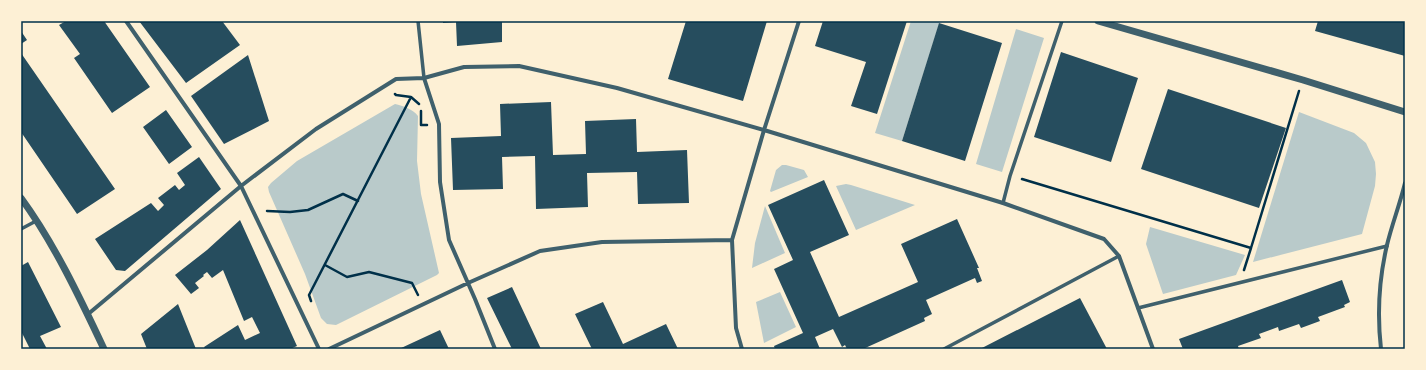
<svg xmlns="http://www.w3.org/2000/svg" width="1426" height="370" font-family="'Open Sans',sans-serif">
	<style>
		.green { fill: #b9caca }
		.building { fill: #264d5e }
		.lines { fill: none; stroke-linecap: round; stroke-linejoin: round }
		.path { stroke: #003049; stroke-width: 2.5 }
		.pedestrian { stroke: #3f606c; stroke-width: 3.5 }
		.minor { stroke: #3f606c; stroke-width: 4 }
		.tertiary { stroke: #3f606c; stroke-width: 7 }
		.neatline { fill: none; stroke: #003049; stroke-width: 1.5 }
	</style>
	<rect width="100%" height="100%" fill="#fdf0d5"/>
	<path class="green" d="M911 21H940L902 141 875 133Z
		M1016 29 1044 38 1002 172 976 164Z
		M395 104C403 106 413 109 418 116L417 161 421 194 439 273 437 275 336 325 327 324 321 318 305 274 269 192 268 187 271 183 297 161Z
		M1299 112 1354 133 1366 143 1375 162 1376 174 1375 186 1362 234 1253 262Z
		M782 165H786L804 170 808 177 771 192 770 191 776 170Z
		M846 184 851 185 915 205 856 230 836 186Z
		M765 206 785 253 752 268 755 243Z
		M1150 227 1245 255 1236 275 1163 294 1146 244Z
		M780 292 796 327 764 343 756 302Z"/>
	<path class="building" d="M66 21H104L150 87 112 113 74 58 80 54 59 25Z
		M139 21H222L240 45 186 83Z
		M443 21H502V42L457 46 456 22 443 23Z
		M686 21H767L743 101 668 79Z
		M823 21H907L877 114 851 106 866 62 815 46Z
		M1318 21H1400L1405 22V56L1315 31Z
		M939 23 1002 43 965 161 902 141Z
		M21 31 27 40 21 44Z
		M1061 52 1138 78 1111 162 1034 137Z
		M21 53 115 189 77 214 21 132Z
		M248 55 269 121 224 144 191 96Z
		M1168 89 1286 128 1259 208 1141 169Z
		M551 102 553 155 586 154 585 121 636 119 637 152 687 150 689 203 638 204 637 172 587 173 588 207 536 209 535 156 502 157 503 189 453 190 451 138 501 136 500 104Z
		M166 110 192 147 169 164 143 127Z
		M199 157 221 189 125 271 116 270 95 239 151 203 158 211 164 205 158 198 175 185 179 190 185 185 177 173Z
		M824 180 849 235 810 252 839 317 918 282 901 244 957 219 979 268H977L982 281 977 283 975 278 926 300 932 314 924 318 925 321 863 349H847L845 345 842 347 833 329 815 337 820 349H775L774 346 803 333 774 269 793 260 768 205Z
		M240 220 297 346 290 349H205L204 347 238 325 245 340 260 333 252 317 244 321 223 270 212 278 207 272 203 275 204 276 195 283 199 288 191 294 175 275 207 250Z
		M28 262 61 327 40 336 47 349H30L21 331V266Z
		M1342 280 1350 302 1344 305 1345 307 1318 317 1320 321 1301 328 1299 324 1279 331 1278 327 1259 334 1261 338 1238 346 1239 349H1183L1179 339Z
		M512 287 541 349H512L487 298Z
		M1080 298 1107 349H980Z
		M603 302 623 344 666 324 678 349H592L575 314Z
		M178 304 196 349H147L141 334Z
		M440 330 449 349H399Z"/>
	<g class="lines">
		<path class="path" d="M411 97 419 104
			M421 111V125H427
			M1022 179 1251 248 1299 91
			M267 211 290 212 308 210 343 194 358 201
			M325 265 347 277 369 272 412 283 418 295
			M1244 270 1251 248
			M311 301 309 295 411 97 396 95 395 94"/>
		<path class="pedestrian" d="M418 21 424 78
			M1003 203 1010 176 1062 21
			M21 229 36 221
			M1138 308 1387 246
			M944 349 1119 256"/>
		<path class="minor" d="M126 21 241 186 319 349
			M424 78 439 124 440 182 449 240 475 299 495 349
			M87 315 241 186 316 129 396 79 424 78 464 67 519 66 617 88 764 130 1003 203 1104 239 1119 256 1153 349
			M329 349 468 283 540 251 602 242 732 240
			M742 349 736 328 732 240 764 130 799 21
			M1381 349C1377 314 1379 279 1387 245 1392 224 1400 204 1405 183"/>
		<path class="tertiary" d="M1098 21 1303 80 1405 112
			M21 198C54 243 80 298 104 349"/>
	</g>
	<rect width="1426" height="370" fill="none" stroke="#fdf0d5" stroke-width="44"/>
	<rect x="22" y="22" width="1382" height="326" class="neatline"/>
</svg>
